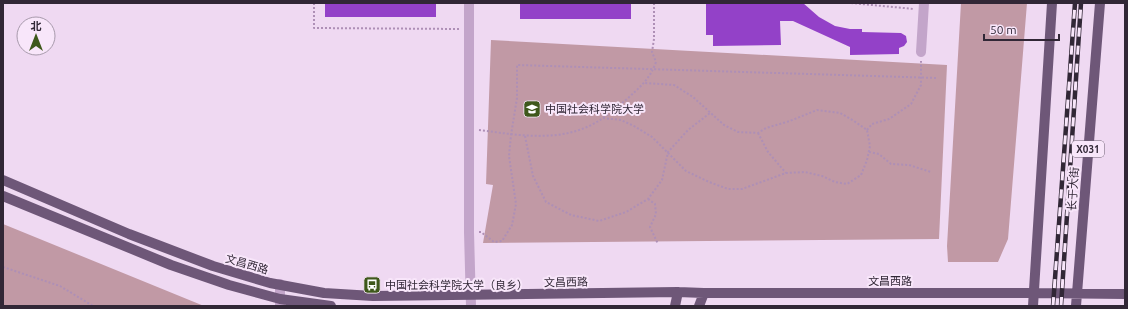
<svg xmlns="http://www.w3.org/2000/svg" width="1128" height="309" font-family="Ubuntu,'Noto Sans SC',sans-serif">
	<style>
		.green { fill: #c199a5 }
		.building { fill: #9341c8 }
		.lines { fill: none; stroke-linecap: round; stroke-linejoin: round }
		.path { stroke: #ae8fb6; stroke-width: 2; stroke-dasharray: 2 2; stroke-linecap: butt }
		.minor { stroke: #c3a5ca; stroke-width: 10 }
		.major { stroke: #6e5778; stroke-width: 10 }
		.rail-casing { stroke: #312736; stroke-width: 4.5 }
		.rail { stroke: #f8e6fa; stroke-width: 3; stroke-dasharray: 9; stroke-linecap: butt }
		.labels { text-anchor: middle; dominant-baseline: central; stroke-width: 4; stroke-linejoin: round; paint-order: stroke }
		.shield { fill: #f8e6fa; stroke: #6d6071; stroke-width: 1 }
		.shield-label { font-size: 10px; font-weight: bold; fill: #312736 }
		.poi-label { font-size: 11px; fill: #312736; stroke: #f8e6fa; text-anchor: start }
		.street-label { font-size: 11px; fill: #312736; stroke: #f8e6fa }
	</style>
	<rect width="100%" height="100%" fill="#efd9f2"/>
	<path class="green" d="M961 3H1027L1008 239 998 262H948L947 246Z
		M491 40 947 65 939 239 483 243 493 185 486 184Z
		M3 224 204 306H3Z"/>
	<path class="building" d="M325 3H436V17H325Z
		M520 3H631V19H520Z
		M706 3H803L819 17 835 26 850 29H862V32L901 33 906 36 907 42 904 46 899 48V54L850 55V47L793 21H780L781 45 713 46V35H706Z"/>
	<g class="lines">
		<path class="path" d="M314 3V28L460 29
			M851 3 914 9
			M603 118 621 120 634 126 652 137 686 171 709 182 728 189H742L786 173 805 172 822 176 835 182 847 184 861 175 867 160 870 146 867 130 854 121 840 113 817 110 790 121 766 128 758 133 738 132 724 125 693 97 674 85 645 83
			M479 130C518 135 559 143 595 123 606 117 617 107 627 99 640 87 650 79 656 62L652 52 654 39V3
			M867 130 872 124 889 119 911 104 921 85V61
			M758 133 768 152 786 173
			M525 136 533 176 546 202 571 215 599 221 626 212 648 199 662 180 668 152 688 130 710 113
			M869 152 879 154 891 164 909 165 931 172
			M648 199 655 204 656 214 650 227 658 244
			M479 232H481L494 242 502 241 512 225 516 204 509 156 511 135 517 98V65L938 78
			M3 267 60 286 93 306"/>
		<path class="minor" d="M469 3V232L471 306
			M921 52 924 3
			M280 306V284"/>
		<path class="major" d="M3 180 129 234 213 266 270 283 324 293 373 296 678 292 704 293H1034L1125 294
			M3 196 171 265 229 285 280 299 331 306
			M675 306 678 292
			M699 306 704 293
			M1033 306 1052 3
			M1076 306 1100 3"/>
		<defs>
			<path id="rail" d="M1053 306 1075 3
				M1061 306 1081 3"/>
		</defs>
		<use href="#rail" class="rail-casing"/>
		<use href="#rail" class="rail"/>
	</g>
	<defs>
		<symbol id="university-square" viewBox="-11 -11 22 22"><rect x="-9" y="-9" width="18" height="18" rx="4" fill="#3e581b" stroke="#f8e6fa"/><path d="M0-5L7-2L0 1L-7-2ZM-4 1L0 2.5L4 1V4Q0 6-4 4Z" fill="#fff"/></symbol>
		<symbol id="bus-square" viewBox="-11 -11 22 22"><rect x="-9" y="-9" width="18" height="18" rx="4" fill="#3e581b" stroke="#f8e6fa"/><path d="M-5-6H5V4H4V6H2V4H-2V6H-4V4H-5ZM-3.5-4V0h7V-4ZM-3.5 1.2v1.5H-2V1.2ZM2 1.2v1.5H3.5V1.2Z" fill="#fff"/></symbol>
	</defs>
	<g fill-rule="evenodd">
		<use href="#university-square" x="522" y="99" width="20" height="20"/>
		<use href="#bus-square" x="362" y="275" width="20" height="20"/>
	</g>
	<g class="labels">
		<rect class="shield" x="1072" y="141" width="32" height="16" rx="3"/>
		<g class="shield-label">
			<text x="1088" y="149">X031</text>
		</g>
		<g class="poi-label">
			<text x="545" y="109">中国社会科学院大学</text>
			<text x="385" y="285">中国社会科学院大学（良乡）</text>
		</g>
		<g class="street-label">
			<text transform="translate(1073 189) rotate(-86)">长于大街</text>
			<text transform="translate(247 264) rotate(16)">文昌西路</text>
			<text x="890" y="281">文昌西路</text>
			<text transform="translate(566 282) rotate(-1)">文昌西路</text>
		</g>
	</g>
	<rect width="1128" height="309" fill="none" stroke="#312736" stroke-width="8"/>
	<g transform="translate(36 36)"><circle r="19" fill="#f8e6fa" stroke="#a89aac"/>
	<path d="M0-3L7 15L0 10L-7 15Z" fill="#3e581b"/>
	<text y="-6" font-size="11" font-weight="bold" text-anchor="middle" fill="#312736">北</text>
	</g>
	<path d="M984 34v6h75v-6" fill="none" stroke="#312736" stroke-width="2"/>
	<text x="990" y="34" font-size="12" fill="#312736" stroke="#f8e6fa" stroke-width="3" paint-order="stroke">50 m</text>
</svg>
